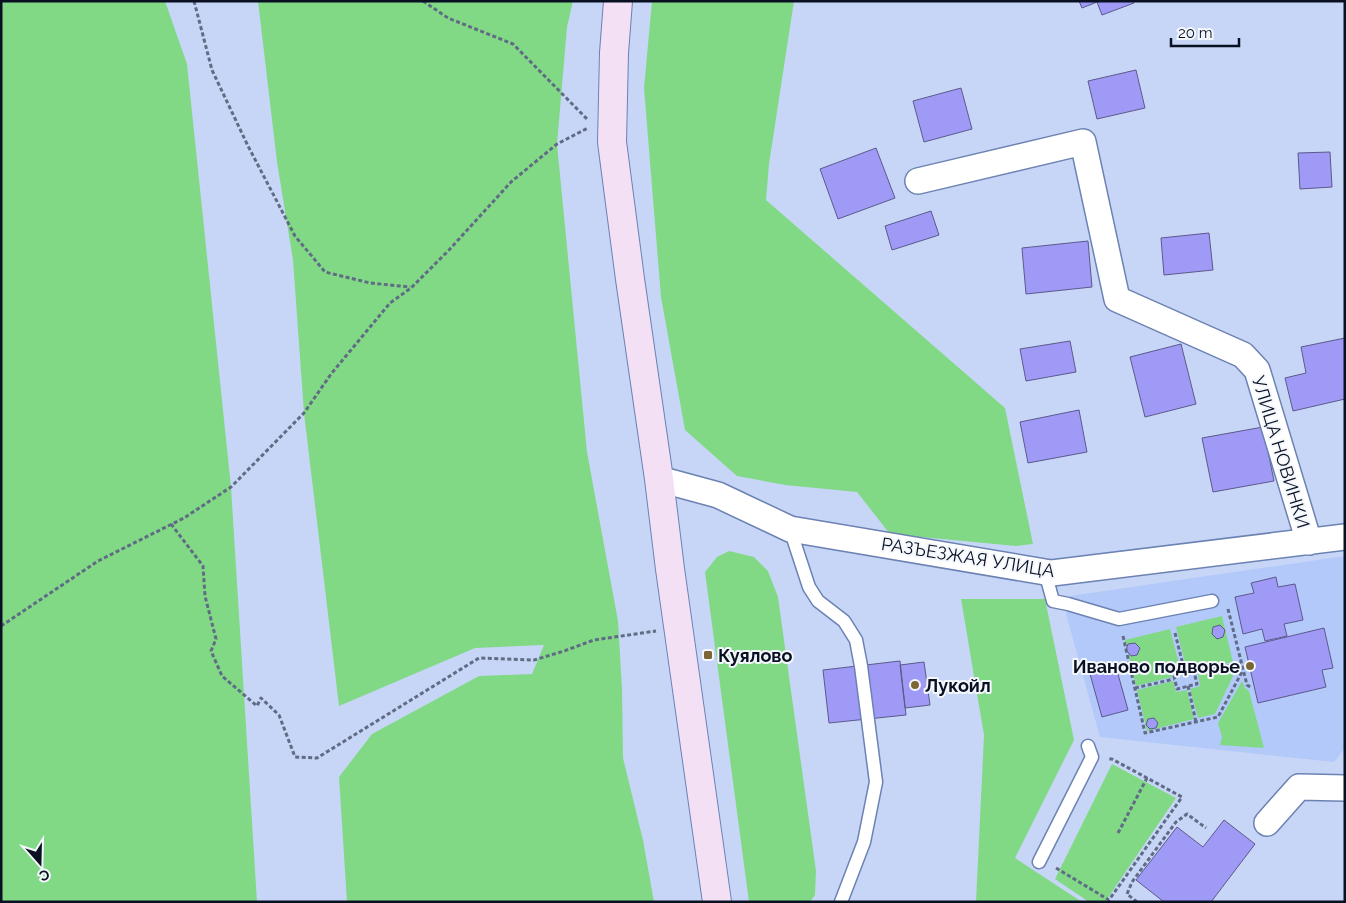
<svg xmlns="http://www.w3.org/2000/svg" width="1346" height="903" font-family="Raleway,sans-serif">
	<style>
		.built { fill: #b2c9f9 }
		.green { fill: #81d986 }
		.building { fill: #a09af7; stroke: #5b598b }
		.lines { fill: none; stroke-linecap: round; stroke-linejoin: round }
		.service-casing { stroke: #6b82b3; stroke-width: 15 }
		.minor-casing { stroke: #6b82b3; stroke-width: 28 }
		.secondary-casing { stroke: #6b82b3; stroke-width: 30 }
		.path { stroke: #606b84; stroke-width: 3; stroke-dasharray: 4 2.5; stroke-linecap: butt }
		.service { stroke: #fff; stroke-width: 12 }
		.minor { stroke: #fff; stroke-width: 25 }
		.secondary { stroke: #f3e0f4; stroke-width: 28 }
		.poi-dot { fill: #7c6636; stroke: #f4f7fc; stroke-width: 2 }
		.labels { text-anchor: middle; dominant-baseline: central; stroke-width: 4; stroke-linejoin: round; paint-order: stroke }
		.street-label { font-size: 18px; fill: #081022; stroke: #f4f7fc }
		.poi-label { font-size: 18px; font-weight: bold; fill: #081022; stroke: #f4f7fc; text-anchor: start }
	</style>
	<rect width="100%" height="100%" fill="#c7d6f7"/>
	<path class="built" d="M1345 556V748L1334 762 1100 737 1066 614 1070 596Z"/>
	<path class="green" d="M1 1H165L187 64 231 487 257 902H1Z
		M258 1H573L567 27 557 144 587 452 618 621 622 689 623 758 643 840 654 902H347L339 777 372 734 479 676 532 674 544 645 475 648 339 706 304 413 293 260 277 162Z
		M652 1H794L769 164 766 200 1005 408 1033 544 1016 546 890 534 857 492 785 485 737 476 685 430 661 297 644 88Z
		M729 551 754 557 768 571 778 597 816 871 815 895 810 902H749L705 572 717 557Z
		M961 599H1045L1074 740 1015 858 1082 902H976L984 735Z
		M1222 616 1233 662 1197 670 1194 661 1185 663 1176 627Z
		M1170 629 1179 664 1170 667 1172 677 1136 686 1125 640Z
		M1234 666 1235 672 1215 714 1198 718 1190 689 1200 686 1198 674Z
		M1173 681 1176 692 1187 690 1194 719 1147 731 1137 690Z
		M1242 681 1245 688 1249 691 1264 748 1220 745 1222 737 1218 723Z
		M1112 764 1176 798 1105 902H1089L1055 879Z"/>
	<path class="building" d="M1079 1H1133L1134 3 1102 15 1097 2 1082 8Z
		M1136 70 1145 108 1097 119 1088 81Z
		M961 88 972 129 924 142 913 101Z
		M876 148 895 198 838 219 820 169Z
		M1330 152 1332 187 1300 189 1298 153Z
		M931 211 939 235 892 250 885 226Z
		M1209 233 1213 270 1164 275 1161 238Z
		M1088 241 1092 287 1026 294 1022 248Z
		M1345 338V399L1293 411 1285 378 1306 373 1301 347Z
		M1070 341 1076 372 1026 381 1020 349Z
		M1181 344 1196 404 1145 417 1130 357Z
		M1079 410 1087 452 1028 463 1020 422Z
		M1263 427 1274 481 1213 492 1202 438Z
		M1276 577 1278 587 1295 584 1303 620 1284 624 1287 636 1265 641 1262 629 1243 634 1235 597 1254 593 1251 583Z
		M1220 625 1225 630 1223 637 1217 639 1212 634 1213 627Z
		M1324 628 1333 668 1322 670 1326 687 1258 703 1245 647Z
		M1135 643 1140 648 1137 655 1131 656 1126 650 1128 644Z
		M900 661 906 715 829 723 823 670Z
		M924 662 930 705 905 708 900 665Z
		M1116 667 1128 710 1102 717 1090 674Z
		M1154 718 1158 723 1156 728 1150 729 1146 725 1148 719Z
		M1224 820 1255 844 1211 902H1164L1136 880 1177 827 1203 847Z"/>
	<g class="lines">
		<defs>
			<path id="service" d="M790 529 809 587 818 601 844 621 856 640 861 666 876 782 864 842 841 902
				M1045 572 1053 601 1068 604 1119 619 1212 601
				M1039 862 1092 757 1088 746"/>
			<path id="minor" d="M918 181 1083 142 1117 299 1243 355 1257 370 1309 542
				M659 479 718 495 790 529 1045 572 1052 573 1345 537
				M1267 823 1299 787 1345 788"/>
			<path id="secondary" d="M618 1 614 53 612 142 630 279 659 479 670 569 717 902"/>
		</defs>
		<use href="#service" class="service-casing"/>
		<use href="#minor" class="minor-casing"/>
		<use href="#secondary" class="secondary-casing"/>
		<path class="path" d="M194 1 212 70 248 146 295 236 325 272 370 283 410 287
			M423 1 448 18 513 44 588 120
			M171 524 203 566 205 596 216 639 211 651 222 676 257 706 261 698 279 715 295 757 317 758 479 658 534 660 564 651 594 640 656 631
			M1228 609 1247 685 1252 688
			M1 626 98 561 184 518 231 487 304 413 331 374 390 303 411 288 449 250 511 182 557 144 588 128
			M1175 633 1183 665
			M1123 636 1145 733 1218 717 1243 670
			M1192 663 1197 684 1177 689 1172 668Z
			M1194 673 1241 663
			M1188 686 1196 722
			M1135 688 1174 679
			M1118 833 1147 778
			M1056 868 1109 900 1182 797 1112 759H1108
			M1137 902 1127 894 1132 882 1176 822 1187 814 1206 828"/>
		<use href="#service" class="service"/>
		<use href="#minor" class="minor"/>
		<use href="#secondary" class="secondary"/>
	</g>
	<g class="poi-dot">
		<rect x="703" y="650" width="10" height="10" rx="2.5"/>
		<circle cx="1250" cy="666" r="5"/>
		<circle cx="915" cy="685" r="5"/>
	</g>
	<g class="labels">
		<g class="street-label">
			<text transform="translate(1281 452) rotate(73)">УЛИЦА НОВИНКИ</text>
			<text transform="translate(968 557) rotate(9)">РАЗЪЕЗЖАЯ УЛИЦА</text>
		</g>
		<g class="poi-label">
			<text x="718" y="655">Куялово</text>
			<text x="1240" y="666" text-anchor="end">Иваново подворье</text>
			<text x="925" y="685">Лукойл</text>
		</g>
	</g>
	<rect width="1346" height="903" fill="none" stroke="#081022" stroke-width="5"/>
	<g transform="translate(40 863) rotate(160)" stroke="#f4f7fc" stroke-width="4" paint-order="stroke">
	<path d="M0-4L9 19L0 12L-9 19Z" fill="#081022"/>
	<text y="-8" font-size="14" font-weight="bold" text-anchor="middle" fill="#081022">С</text>
	</g>
	<path d="M1171 38v8h68v-8" fill="none" stroke="#081022" stroke-width="2.5"/>
	<text x="1178" y="38" font-size="15" fill="#081022" stroke="#f4f7fc" stroke-width="4" paint-order="stroke">20 m</text>
</svg>
